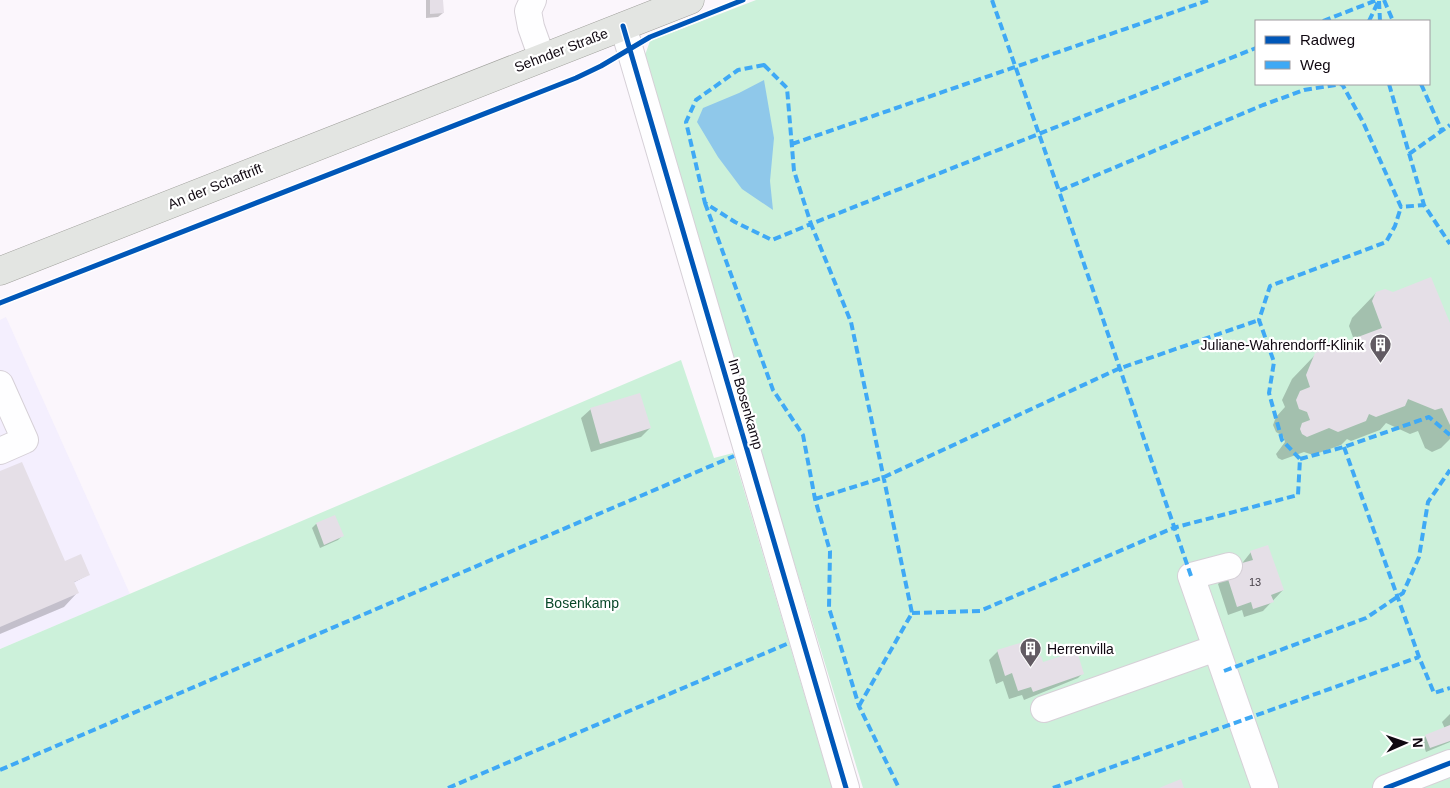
<svg xmlns="http://www.w3.org/2000/svg" width="1450" height="788" font-family="Helvetica,sans-serif">
	<style>
		.commercial { fill: #f4effe }
		.green { fill: #ccf1da; fill-rule: evenodd }
		.water { fill: #8fc8ea }
		.shadow { fill: #0003 }
		.building { fill: #e5dfe7 }
		.lines { fill: none; stroke-linecap: round; stroke-linejoin: round }
		.minor-casing { stroke: #d6d0d7; stroke-width: 28 }
		.major-casing { stroke: #a0a19c; stroke-width: 29 }
		.minor { stroke: #fefeff; stroke-width: 26 }
		.major { stroke: #e3e5e2; stroke-width: 28 }
		.quiet { stroke: #3fa9f5; stroke-width: 4; stroke-dasharray: 8 4; stroke-linecap: butt }
		.cycleway-casing { stroke: #fff; stroke-width: 8 }
		.cycleway { stroke: #0057b8; stroke-width: 5 }
		.labels { text-anchor: middle; dominant-baseline: central; stroke-width: 4.5; stroke-linejoin: round; paint-order: stroke }
		.number-label { font-size: 11px; fill: #453e46 }
		.street-label { font-size: 14px; fill: #100811; stroke: #fff }
		.poi-label { font-size: 14px; fill: #100811; stroke: #fff; text-anchor: end }
		.park-label { font-size: 14px; fill: #084728; stroke: #fff }
	</style>
	<rect width="100%" height="100%" fill="#fbf6fc"/>
	<path class="commercial" d="M6 317 130 594 0 649V320Z"/>
	<path class="green" d="M756 0H1450V788H863L644 71 645 55 650 41ZM1256 21H1429V84H1256Z
		M681 360 714 458 733 453 832 788H0V649Z"/>
	<path class="water" d="M764 80 774 138 770 181 773 210 742 189 718 157 697 122 703 108 739 93Z"/>
	<path class="shadow" d="M426 0H442L443 13 438 17 426 18Z
		M1376 293 1450 324V439L1441 448 1432 452 1425 448 1418 431 1410 434 1386 423 1380 430 1351 441 1347 439 1341 445 1313 455 1304 452 1282 460 1278 458 1276 454 1285 442 1283 436 1276 432 1273 425 1276 417 1285 407 1282 400 1292 379 1316 354 1354 340 1349 326 1352 318Z
		M591 409 650 428 641 437 591 452 581 418Z
		M0 473 64 563 88 575 73 583 77 593 64 607 0 634Z
		M334 517 342 536 338 540 320 548 312 528 316 524Z
		M1251 552 1283 590 1263 611 1244 617 1242 610 1228 615 1218 584 1227 574 1236 571Z
		M998 651 1025 662 1042 663 1082 674 1078 678 1024 700 1022 695 1009 699 1003 681 996 684 989 660Z
		M1450 714V742L1426 752 1422 740 1426 736 1445 729 1442 722Z"/>
	<path class="building" d="M430 0H443L444 13 430 14Z
		M1431 277 1450 323V425L1442 408 1435 410 1408 399 1405 406 1376 417 1369 414 1366 421 1338 432 1329 428 1307 437 1302 434 1300 429 1302 423 1310 420 1307 412 1299 409 1296 400 1300 391 1310 387 1306 375 1315 353 1382 328 1372 301 1376 292 1385 289 1393 292Z
		M640 393 651 428 600 444 590 408Z
		M22 462 65 561 81 554 90 575 74 582 79 593 0 627V471Z
		M335 515 344 536 324 545 316 523Z
		M1268 545 1284 590 1271 595 1274 602 1253 609 1251 602 1237 607 1226 573 1243 567 1242 563 1253 560 1250 551Z
		M1020 643 1026 661 1041 656 1043 662 1077 651 1084 674 1033 692 1031 687 1018 691 1012 673 1005 676 997 650Z
		M1450 725V741L1430 748 1425 735Z
		M1181 779 1184 788H1159Z"/>
	<g class="lines">
		<defs>
			<path id="minor" d="M533 0 528 11 531 27 542 58
				M623 26 846 788
				M0 384 25 440 0 451
				M1229 566 1191 576 1265 788
				M1044 709 1216 648
				M1386 788 1450 763"/>
			<path id="major" d="M0 271 690 0"/>
		</defs>
		<use href="#minor" class="minor-casing"/>
		<use href="#major" class="major-casing"/>
		<use href="#minor" class="minor"/>
		<use href="#major" class="major"/>
		<path class="quiet" d="M992 0 1059 191
			M1384 0 1393 21
			M1379 1 1380 21
			M1323 21 1377 0
			M1369 21 1379 0
			M764 65 787 88 794 171 811 224 772 240 735 222 705 203 686 122 696 100 738 70Z
			M1389 84 1424 205
			M1421 84 1442 131
			M792 144 1209 0
			M1409 154 1450 125
			M705 203 773 390 803 435 815 499 830 551 829 608 859 706 899 788
			M1344 447 1419 657 1434 693 1450 688
			M1300 459 1344 447 1429 417 1450 435
			M815 499 882 478 1118 369 1259 320
			M1191 576 1059 191 1263 105 1304 90 1342 84 1363 122 1401 207 1424 205 1450 244
			M912 613 980 611 1173 528 1298 495 1300 459 1282 440 1269 393 1274 362 1259 320 1270 286 1386 242 1395 226 1401 207
			M1224 671 1366 618 1403 593 1419 557 1428 502 1450 470
			M859 706 912 613 851 322 811 224 1256 48
			M0 770 734 456
			M448 788 789 643
			M1053 788 1419 657"/>
		<defs>
			<path id="cycleway" d="M623 26 846 788
				M0 303 576 78 601 66 650 37 743 0
				M1386 788 1450 763"/>
		</defs>
		<use href="#cycleway" class="cycleway-casing"/>
		<use href="#cycleway" class="cycleway"/>
	</g>
	<defs>
		<symbol id="building-pin" viewBox="-11 -11 22 30"><path d="M0 17L-7.5 6A9.5 9.5 0 1 1 7.5 6Z" fill="#625b63" stroke="#fff"/><path d="M-4-6H4V6H1V3H-1V6H-4ZM-2.5-4.3h1.7v1.8h-1.7ZM.8-4.3h1.7v1.8H.8ZM-2.5-1h1.7V.8h-1.7ZM.8-1h1.7V.8H.8Z" fill="#fff"/></symbol>
	</defs>
	<g fill-rule="evenodd">
		<use href="#building-pin" x="1368" y="332" width="25" height="34"/>
		<use href="#building-pin" x="1018" y="636" width="25" height="34"/>
	</g>
	<g class="labels">
		<g class="number-label">
			<text x="1255" y="582">13</text>
		</g>
		<g class="street-label">
			<text transform="translate(561 50) rotate(-21)">Sehnder Straße</text>
			<text transform="translate(215 186) rotate(-22)">An der Schaftrift</text>
			<text transform="translate(746 404) rotate(74)">Im Bosenkamp</text>
		</g>
		<g class="poi-label">
			<text x="1364" y="345">Juliane-Wahrendorff-Klinik</text>
			<text x="1047" y="649" text-anchor="start">Herrenvilla</text>
		</g>
		<g class="park-label">
			<text x="582" y="603">Bosenkamp</text>
		</g>
	</g>
	<rect x="1255" y="20" width="175" height="65" fill="#ffffff" stroke="#9f9ca0"/>
	<rect x="1265" y="36" width="25" height="8" fill="#0057b8" stroke="#9f9ca0"/>
	<text x="1300" y="45" font-size="15" fill="#100811">Radweg</text>
	<rect x="1265" y="61" width="25" height="8" fill="#3fa9f5" stroke="#9f9ca0"/>
	<text x="1300" y="70" font-size="15" fill="#100811">Weg</text>
	<g transform="translate(1405 743) rotate(88)" stroke="#ffffff" stroke-width="4" paint-order="stroke">
	<path d="M0-4L9 19L0 12L-9 19Z" fill="#100811"/>
	<text y="-8" font-size="14" font-weight="bold" text-anchor="middle" fill="#100811">N</text>
	</g>
</svg>
